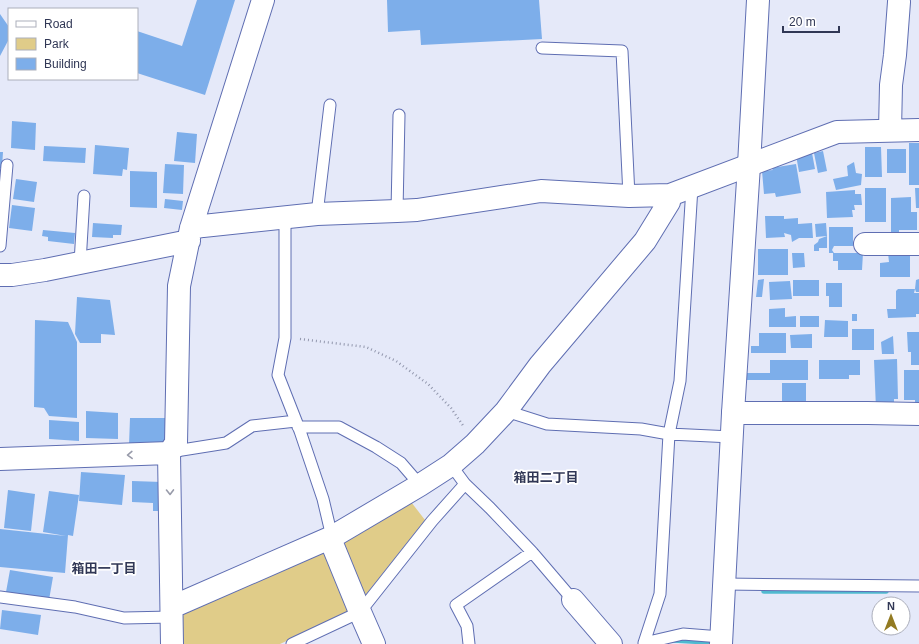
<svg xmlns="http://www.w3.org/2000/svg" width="919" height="644" font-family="Helvetica,'Noto Sans JP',sans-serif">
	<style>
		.green { fill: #e0cc89 }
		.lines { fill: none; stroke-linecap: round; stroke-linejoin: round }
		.stream { stroke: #50bad0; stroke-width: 5.5 }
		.building { fill: #7daeea }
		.service-casing { stroke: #5f6eb2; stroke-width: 13 }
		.minor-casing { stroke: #5f6eb2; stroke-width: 24 }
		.tertiary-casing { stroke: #5f6eb2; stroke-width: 24 }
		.path { stroke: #9297ad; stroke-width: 2.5; stroke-dasharray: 1 3; stroke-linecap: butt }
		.service { stroke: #fff; stroke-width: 11 }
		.minor { stroke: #fff; stroke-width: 22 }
		.tertiary { stroke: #fff; stroke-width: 22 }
		.oneway { stroke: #989baa }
		.labels { text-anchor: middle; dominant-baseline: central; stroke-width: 3.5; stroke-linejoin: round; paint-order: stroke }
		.neighbourhood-label { font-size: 13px; font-weight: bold; fill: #303755; stroke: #fff }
	</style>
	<rect width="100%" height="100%" fill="#e5e9f9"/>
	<path class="green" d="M408 498 425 520 364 597 341 542Z
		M321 550 330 553 351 611 280 644H181V612Z"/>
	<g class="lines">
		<path class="stream" d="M764 591H886
			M674 640 708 642"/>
	</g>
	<path class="building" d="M197 0H235L205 95 137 73V31L182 46Z
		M387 0H539L542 39 421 45 420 30 388 32Z
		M0 14 9 27V39L0 56Z
		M12 121 36 123 35 150 11 148Z
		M177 132 197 134 195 163 174 161Z
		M909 143H919V185H909Z
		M95 145 129 148 127 170 123 169 122 176 93 174Z
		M44 146 86 148 85 163 43 161Z
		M865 147H881L882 177H865Z
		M887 149H906V173H887Z
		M823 151 827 171 818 173 814 153Z
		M0 152H3L2 168H0Z
		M812 153 815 169 799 172 796 155Z
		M854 162 856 173 862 174 861 185 836 190 833 179 848 176 847 166Z
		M165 164 184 165 183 194 163 193Z
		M796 164 801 193 776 197 775 193 764 194 762 171 773 170 771 168Z
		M130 171 157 172V208L130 207Z
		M16 179 37 182 34 202 13 199Z
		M865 188H886V222H865Z
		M915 188H919V208H916Z
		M855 190V194H861L862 205H854L855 210H852L853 217 827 218 826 192Z
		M911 197V212H917V230H899V235H891V198Z
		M165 199 183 201 182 210 164 208Z
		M12 205 35 208 32 231 9 228Z
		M765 216H784V219L798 218V224L812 223 813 238H799L792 242 791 235 784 233 785 237 766 238Z
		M93 223 122 225 121 235H113V238L92 237Z
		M826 223 827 236V248H819V251H814V245L818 242 819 239 827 236 816 237 815 224Z
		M829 227H853V246H834L832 250 834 253H863L862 270H838V261H833V253H829Z
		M43 230 75 233 74 244 48 241V237L42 236Z
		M758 249H788V275H758Z
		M792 253H804L805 267 793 268Z
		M888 253H910V277H880V263L889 262Z
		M764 279 762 297H756L758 280Z
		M919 279V292H916L915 289 916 280Z
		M793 280H819V296H793Z
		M790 281 792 299 770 300 769 282Z
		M826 283H842V307H829V296H826Z
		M898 289H915L914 293H919V314H916V317L888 318 887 309H896V291Z
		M77 297 110 300 115 335 101 334V343H80L75 334Z
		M785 308V317L796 316V327H769V309Z
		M852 314H857V321H852Z
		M800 316H819V327H800Z
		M35 320 68 322 77 342V418L49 416 44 408 34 407Z
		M825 320 848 321V337H824Z
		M852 329H874V350H852Z
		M907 332H919V365H911V352H908Z
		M759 333H786V353H751V346H759Z
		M812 334V348H791L790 335Z
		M893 336 894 354H882L881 342Z
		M897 359 898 399H894V408L876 409 874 360Z
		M770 360H808V380H747V373H770Z
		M819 360H860V375H849V379H819Z
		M904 370H919V405H915V400H904Z
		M782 383H806V408L782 407Z
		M86 411 118 413V439L86 438Z
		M130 418H166V445H129Z
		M49 420 79 422V441L49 439Z
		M81 472 125 475 122 505 79 501Z
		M132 481 162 482 161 511H153V503L132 502Z
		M8 490 35 494 31 531 4 528Z
		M49 491 79 495 73 536 68 535 65 573 0 567V529L66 536 43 532Z
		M10 570 53 577 49 600 6 592Z
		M2 610 41 615 38 635 0 629Z"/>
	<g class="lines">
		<defs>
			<path id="service" d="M542 48 622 51 629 196
				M397 211 399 115
				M317 214 330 105
				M285 218V338L278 375 300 431 323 499 332 537
				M0 246 7 165
				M80 263 84 196
				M506 411 547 424 641 429 669 434 732 437
				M298 427H339L376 447 401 463 420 485
				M171 453 182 450 226 443 252 426 296 421
				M451 465 465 484 490 508 532 552 573 600
				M724 584 919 586
				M0 597 75 607 124 618 172 617
				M644 643 660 594 669 434 680 381 692 187
				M292 644 360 612 432 521 465 484
				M469 644 467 626 456 605 532 552
				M644 644V643L683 634 721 637"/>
			<path id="minor" d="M890 130 891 85 895 55 899 2
				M191 228 203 226 317 214 397 211 417 210 541 191 629 196 670 195 837 132 919 130
				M865 244H919
				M0 275H12L45 270 189 241
				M733 413H868L919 414
				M0 459 169 453
				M332 537 333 546 360 612 374 644
				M573 600 611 644
				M172 607 332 537 420 485 451 465 475 444 506 411 540 365 645 241 669 202 670 195
				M172 644 169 453 176 443 179 286 191 228 263 0"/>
			<path id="tertiary" d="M721 644 733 413 749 165 758 0"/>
		</defs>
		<use href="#service" class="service-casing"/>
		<use href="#minor" class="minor-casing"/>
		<use href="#tertiary" class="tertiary-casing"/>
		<path class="path" d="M300 339 366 347 396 361 428 384 451 408 464 427"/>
		<use href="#service" class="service"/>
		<use href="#minor" class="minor"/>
		<use href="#tertiary" class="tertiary"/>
	</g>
	<defs><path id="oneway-chevron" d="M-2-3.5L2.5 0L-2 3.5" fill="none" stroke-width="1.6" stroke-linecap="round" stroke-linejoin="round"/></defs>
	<g class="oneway">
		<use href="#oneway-chevron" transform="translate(130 455) rotate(178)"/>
		<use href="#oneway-chevron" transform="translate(170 492) rotate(89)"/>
	</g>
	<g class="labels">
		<g class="neighbourhood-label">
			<text x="546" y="477">箱田二丁目</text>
			<text x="104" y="568">箱田一丁目</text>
		</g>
	</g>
	<rect x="8" y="8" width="130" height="72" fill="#ffffff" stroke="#acafbb"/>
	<rect x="16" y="21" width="20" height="6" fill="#ffffff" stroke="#acafbb"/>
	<text x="44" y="28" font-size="12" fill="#303755">Road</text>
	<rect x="16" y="38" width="20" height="12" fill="#e0cc89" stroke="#acafbb"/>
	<text x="44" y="48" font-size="12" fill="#303755">Park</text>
	<rect x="16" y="58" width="20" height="12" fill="#7daeea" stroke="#acafbb"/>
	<text x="44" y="68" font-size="12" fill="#303755">Building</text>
	<g transform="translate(891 616)"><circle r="19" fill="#ffffff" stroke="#acafbb"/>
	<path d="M0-3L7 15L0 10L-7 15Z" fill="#937b22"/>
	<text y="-6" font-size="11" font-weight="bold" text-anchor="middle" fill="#303755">N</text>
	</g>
	<path d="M783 26v6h56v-6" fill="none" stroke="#303755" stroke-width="2"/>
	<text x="789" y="26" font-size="12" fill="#303755" stroke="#ffffff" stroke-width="3" paint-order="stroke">20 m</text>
</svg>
